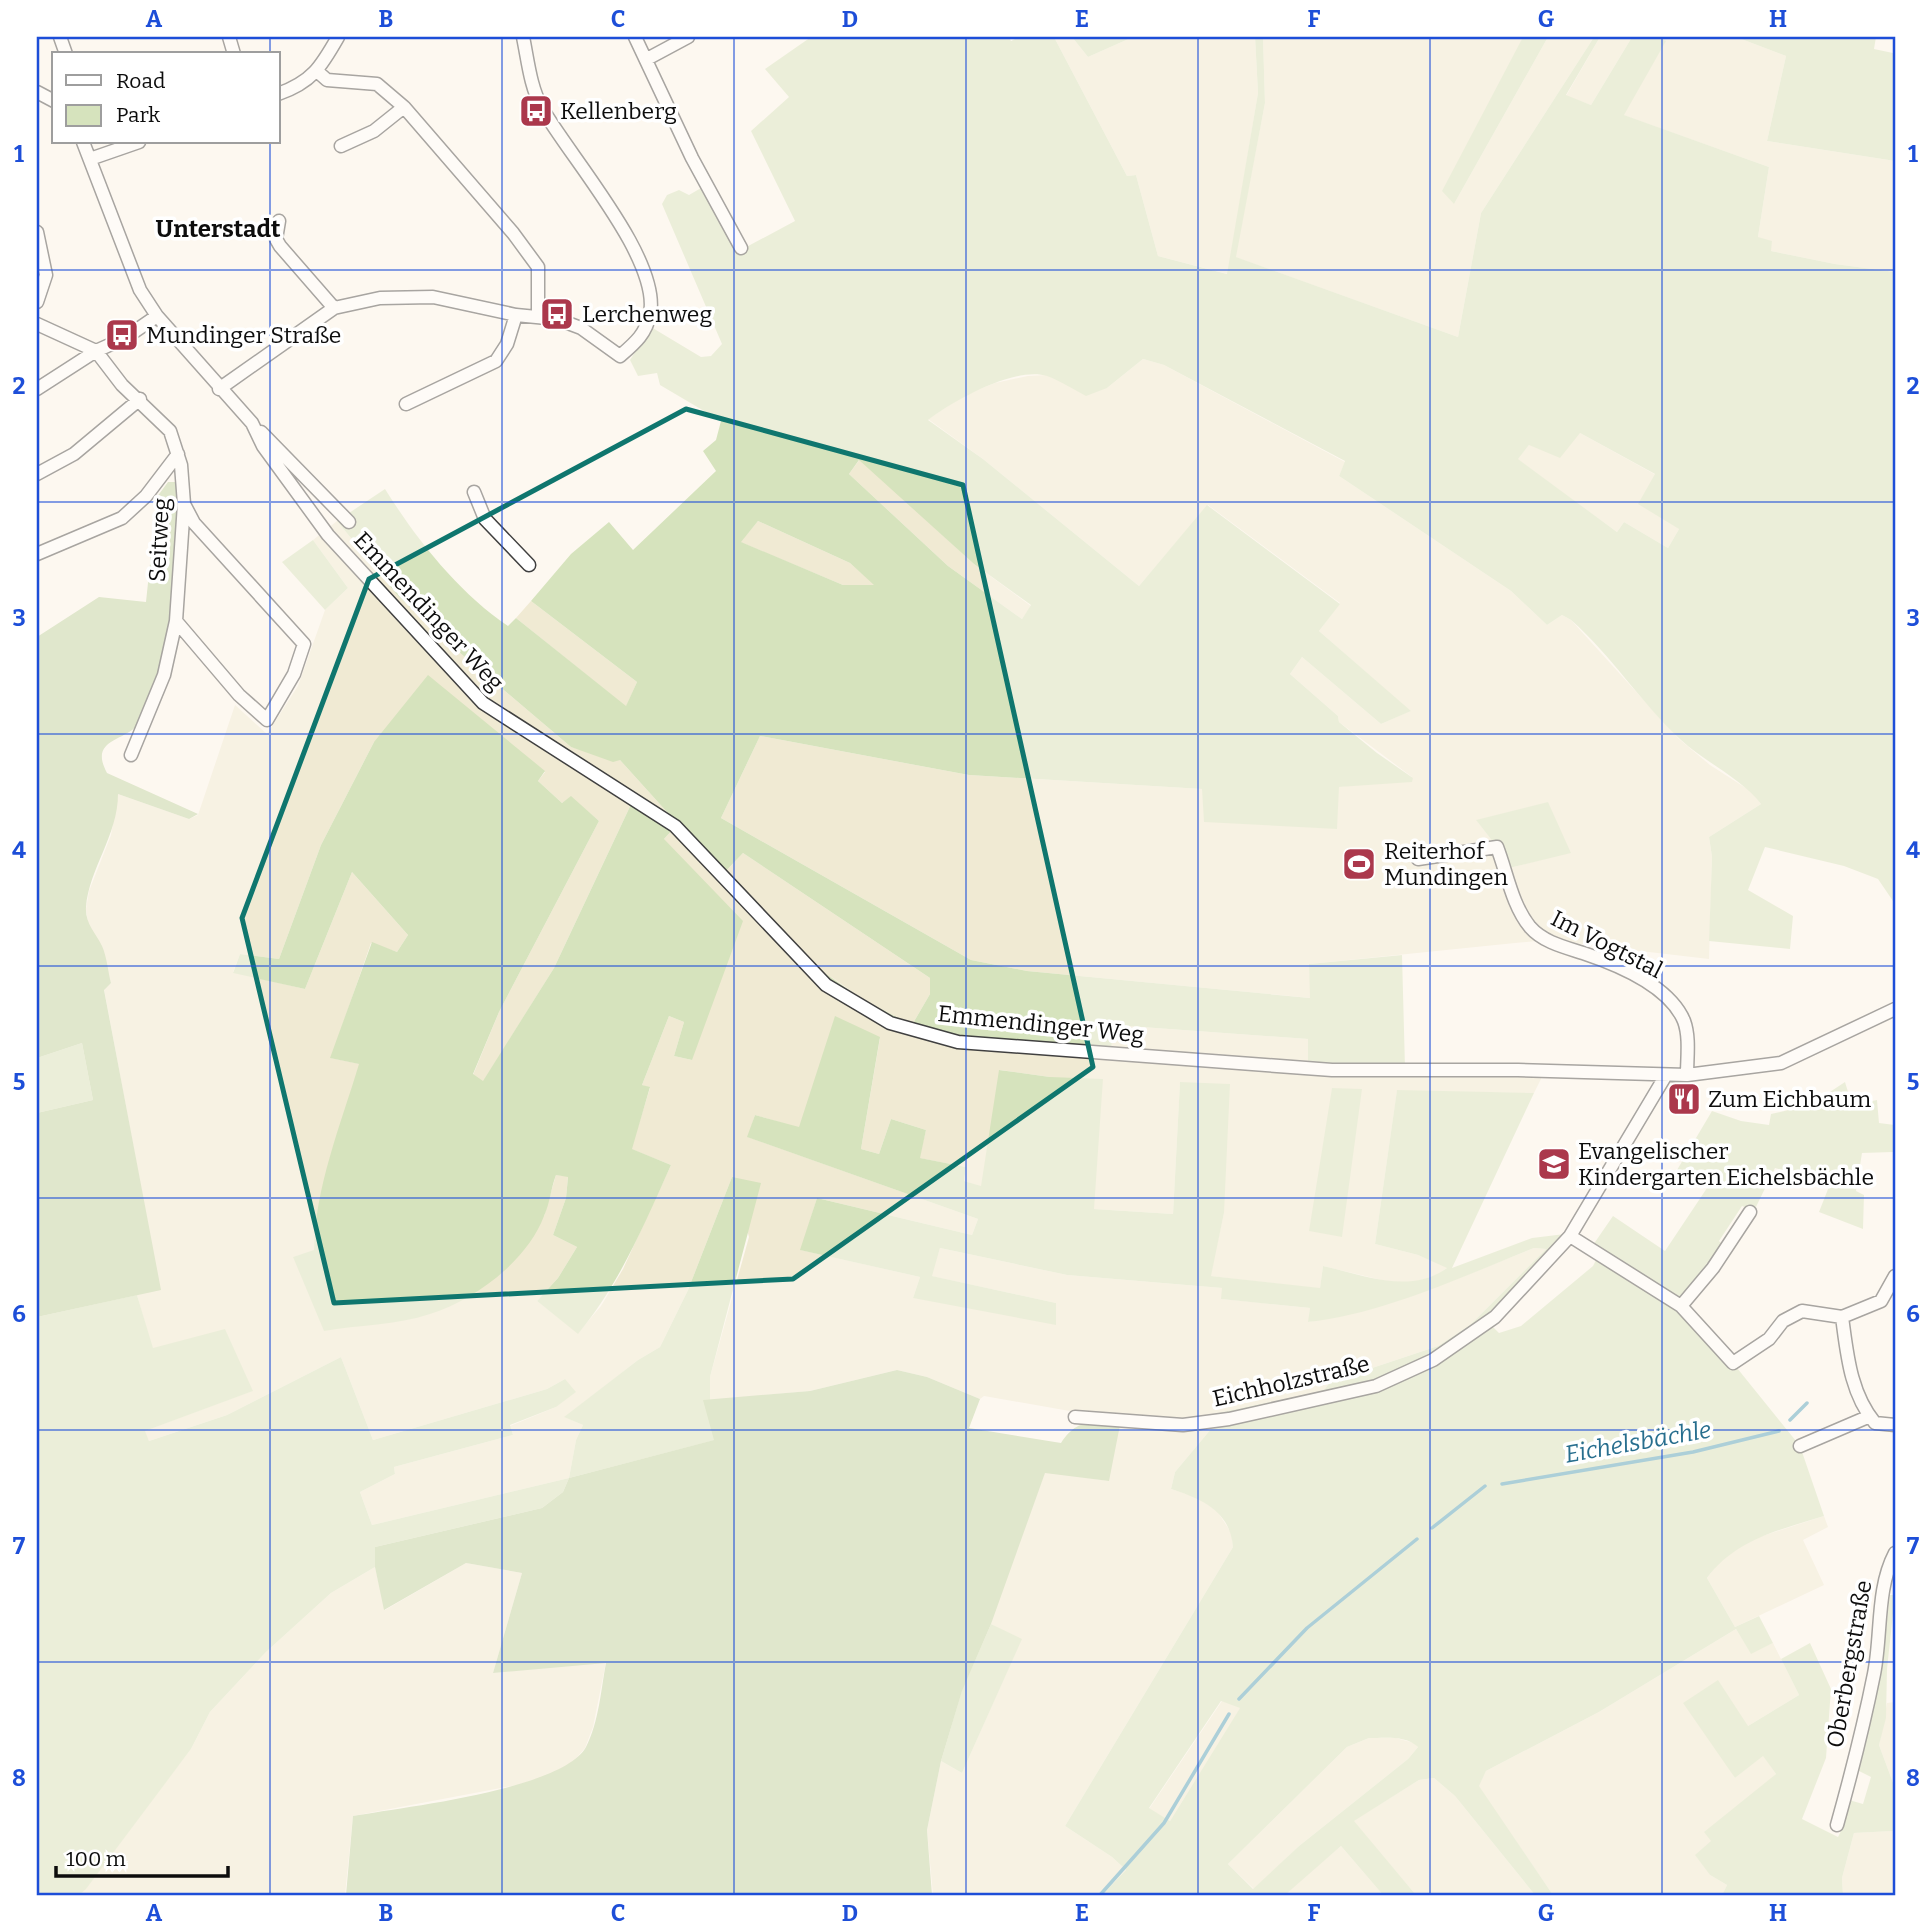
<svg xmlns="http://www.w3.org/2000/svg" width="1932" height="1932" font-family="Bitter,serif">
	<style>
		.farmland { fill: #f0ead3; fill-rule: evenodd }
		.green { fill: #d6e3bd; fill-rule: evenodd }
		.forest { fill: #bcd29f }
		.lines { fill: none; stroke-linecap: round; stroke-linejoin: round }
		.stream { stroke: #4b9dbb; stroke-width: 3.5 }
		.minor-casing { stroke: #404040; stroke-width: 15 }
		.minor { stroke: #fff; stroke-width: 12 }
		.marked { fill: none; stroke: #0f766e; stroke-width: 5; stroke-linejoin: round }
		.grid { fill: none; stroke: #1d4ed8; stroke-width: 2; stroke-opacity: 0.55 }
		.labels { text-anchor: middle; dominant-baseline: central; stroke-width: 7; stroke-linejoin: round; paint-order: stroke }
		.poi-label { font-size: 23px; fill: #0d0d0d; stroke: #fff; text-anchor: start }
		.street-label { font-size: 23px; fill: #0d0d0d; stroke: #fff }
		.neighbourhood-label { font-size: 24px; font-weight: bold; fill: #0d0d0d; stroke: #fff }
		.water-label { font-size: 24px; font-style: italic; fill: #276e8e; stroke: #fff }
		.neatline { fill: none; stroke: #1d4ed8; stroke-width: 2.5 }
		.grid-label { font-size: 23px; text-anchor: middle; font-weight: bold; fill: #1d4ed8 }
	</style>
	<rect width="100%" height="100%" fill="#fdf8f0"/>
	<path class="farmland" d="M1054 37H1072L1088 57 1133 37H1255L1258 93 1228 274 1158 256 1136 175 1127 176Z
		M1263 37H1523L1454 204 1548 37H1594L1481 213 1458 337 1235 257 1265 103Z
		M1600 37H1632L1591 105 1566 96Z
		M1656 37H1736L1786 56 1767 141 1895 161V272L1835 264 1771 251 1758 237 1769 167 1623 115 1665 42Z
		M1143 359 1164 365 1345 462 1339 476 1511 591 1547 625 1562 615 1571 620 1679 739 1710 765 1752 792 1761 804 1709 837 1712 857 1709 959 1546 940 1515 943 1309 964 1311 998 1027 971 971 960 721 818 760 736 969 775 1202 789 1339 787 1412 777 1339 722 1338 716 1290 674 1302 657 1381 724 1410 711 1319 631 1340 603 1208 505 1139 586 983 459 928 419 965 395 995 383 1028 376 1046 375 1107 388ZM1477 821 1571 852 1506 869 1497 847Z
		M1580 433 1656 475 1679 529 1668 548 1624 522 1617 532 1517 459 1529 445Z
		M860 459 974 564 1031 606 1022 619 948 566 849 474Z
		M337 521 398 596 446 641 571 747 620 760 667 812 671 821 634 798 554 968 483 1082 473 1075 499 1012 599 821 571 797 562 803 538 781 545 772 374 742 321 845 279 959 240 954 233 972 305 989 352 872 408 935 397 952 371 943 331 1058 360 1064 326 1175 315 1225 314 1251 293 1257 544 1216 556 1175 568 1176 566 1198 553 1235 577 1247 558 1278 537 1301 578 1333 601 1306 623 1269 671 1165 631 1149 650 1088 642 1085 669 1016 684 1022 674 1056 692 1060 664 839 674 828 721 876 743 853 930 978V994L912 1025 862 999 829 975 890 1023 1090 1056 1544 1073 1534 1093 1397 1091 1375 1244 1418 1255 1448 1267 1437 1275 1415 1282H1390L1323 1266 1320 1289 1210 1276 1224 1213 1180 1083 1173 1214 1094 1209 1050 1077 1000 1070 982 1187 964 1181 966 1167 919 1158 926 1130 891 1119 879 1154 861 1149 880 1038 799 1128 755 1115 748 1137 978 1219 972 1235 817 1198 801 1250 920 1277 913 1298 1056 1303 931 1276 940 1248 1067 1275 1222 1288V1299L1310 1308 1309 1322 1365 1310 1449 1282 1534 1248 1546 1249 1470 1325 1438 1346 1330 1382 1325 1389 1313 1393 1189 1419 1211 1429 1175 1472 1171 1489 1199 1498 1217 1511 1232 1534 1233 1547 1065 1826 1112 1857 1126 1870 1102 1895H933L927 1830 941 1761 962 1773 1021 1640 991 1624 992 1619 1045 1472 1109 1481 1081 1413 984 1396 980 1399 927 1377 897 1370 810 1391 710 1400V1377L749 1237 732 1177 688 1290 660 1347 638 1360 565 1417 583 1425 576 1440 569 1478 372 1525 360 1492 395 1474 394 1467 513 1435 510 1426 556 1407 565 1379 547 1389 373 1440 341 1357 227 1415 149 1441 144 1431 252 1391 152 1348 137 1295 160 1289 104 989 111 983 88 923 86 909 89 891 111 835 118 794 189 819 198 815 235 705 267 734 298 686 325 610 348 588 313 540Z
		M758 521 850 563 875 585H843L740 542Z
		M531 601 637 682 626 707 516 618Z
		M1114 1025 1308 1039V1063L1111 1050Z
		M1824 1516 1828 1527 1803 1540 1824 1585 1735 1627 1707 1578 1719 1562 1750 1540Z
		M466 1563 522 1573 493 1673 606 1662 593 1727 585 1748 573 1762 547 1776 517 1785 353 1816 345 1895H79L191 1749 210 1712 266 1652 331 1593 375 1567 385 1610Z
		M1736 1629 1751 1653 1773 1643 1799 1695 1748 1726 1718 1751 1735 1778 1763 1755 1776 1774 1711 1841 1710 1875 1727 1885 1722 1895H1553L1478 1786 1486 1771 1599 1712Z
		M1222 1701 1241 1707 1170 1821 1149 1809Z
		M1895 1702V1788L1879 1745 1887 1703Z
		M1369 1738H1396L1414 1743 1418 1747 1408 1759 1299 1846 1254 1889 1228 1864 1347 1747Z
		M1434 1778 1455 1796 1535 1895H1416L1353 1821 1419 1780Z
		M1895 1820V1895H1843L1842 1878 1854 1833 1892 1831V1821Z
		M1341 1846 1383 1895H1285L1296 1884Z"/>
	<path class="green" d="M811 37H1009L1011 41 1019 37H1054L1127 176 1136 175 1158 256 1227 274 1258 93 1255 37H1263L1265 103 1236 257 1458 337 1481 213 1594 37H1600L1566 95 1591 105 1632 37H1656L1666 41 1624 115 1769 167 1758 237 1772 241 1771 251 1835 264 1895 272V904L1878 879 1844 866 1765 847 1748 890 1793 916 1790 949 1709 941 1712 857 1709 837 1761 804C1741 778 1706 763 1681 740 1641 703 1612 656 1571 620L1562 615 1547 625 1511 591 1339 476 1345 461 1164 365 1143 359 1107 388 1086 396C1074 390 1061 381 1047 376 1015 366 953 401 928 420L983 459 1139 586 1207 505 1340 604 1319 631 1411 711 1381 724 1302 657 1290 674 1338 716 1339 722 1377 753 1413 778 1412 782 1339 787 1337 829 1204 822 1202 789 969 775 760 736 721 818 971 960 1027 971 1310 998 1309 964 1402 955 1405 1067 1480 1074 958 1044 860 1007 797 954 862 999 912 1025 930 994V978L743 853 721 876 674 828 664 839 743 921 692 1060 674 1056 684 1022 669 1016 642 1085 650 1087 632 1149 671 1165C644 1225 620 1283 578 1334L537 1301 558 1278 577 1247 553 1235 566 1198 568 1177 556 1175C551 1188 550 1203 544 1216 527 1261 475 1300 430 1314 397 1325 358 1325 324 1331L293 1257 314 1250C315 1187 341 1124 359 1064L330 1058 372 942 397 952 408 935 352 872 305 989 233 973 240 954 279 959 321 845 374 742 428 675 545 771 538 781 562 803 571 796 599 821 499 1012 473 1074 483 1081 554 968 634 798 670 820 667 812 620 760 613 762 571 747 446 641 398 596 337 521 385 489C417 540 458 592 508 626L516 618 626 706 637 682 531 601 571 554 609 522 633 550 716 471 703 451 716 440 721 421 660 385 657 373 638 376 630 360 651 327 701 357 711 356 722 344 662 204 667 195 679 190 689 195 701 188 737 252 795 221 751 131 789 97 765 69ZM1580 433 1655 474 1638 504 1679 529 1668 548 1624 522 1617 532 1518 459 1529 445 1560 458ZM859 460 974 564 1031 605 1022 619 948 566 849 474ZM758 521 850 563 874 585H843L741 542ZM1114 1025 1308 1039V1063L1111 1050Z
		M1072 37H1133L1088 57Z
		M1523 37H1548L1454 204 1442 191Z
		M1736 37H1876L1874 49 1893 53 1895 46V161L1767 141 1786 56Z
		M313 540 348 588 325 610 282 562Z
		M1548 802 1571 853 1505 869 1497 847 1476 820Z
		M835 1016 880 1037 861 1149 879 1154 891 1119 926 1130 920 1158 966 1167 964 1181 981 1186 999 1070 1050 1077 1103 1079 1094 1209 1173 1214 1180 1082 1230 1084 1224 1213 1211 1276 1320 1288 1323 1266C1364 1275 1409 1295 1447 1268L1418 1255 1375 1244 1397 1090 1534 1093 1452 1268 1532 1238 1565 1234 1487 1321 1499 1333 1521 1326 1593 1266 1601 1250 1593 1245 1613 1216 1665 1251 1707 1188 1677 1170 1712 1111 1741 1121 1769 1125 1771 1114 1810 1105 1845 1082 1852 1105 1877 1100 1879 1123 1895 1125 1893 1152 1862 1153 1856 1191 1864 1195 1863 1229 1819 1212 1830 1184 1775 1168 1754 1211 1742 1206 1719 1241 1724 1246 1678 1304 1733 1363 1800 1446 1824 1516C1780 1530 1736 1539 1707 1578L1735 1627 1759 1616 1773 1643 1751 1654 1736 1629 1599 1712 1486 1771 1479 1786 1553 1895H1535L1455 1796 1434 1778 1419 1780 1354 1821 1416 1895H1383L1341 1846 1285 1895H1102L1126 1870 1112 1857 1065 1826 1233 1547C1230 1511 1202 1499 1171 1489L1175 1472 1211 1429 1189 1419 1313 1393 1325 1389 1330 1382 1438 1346 1470 1325 1546 1249 1534 1248C1464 1276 1383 1314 1308 1322L1310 1308 1221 1299 1222 1288 1067 1275 940 1248 932 1276 1056 1303V1325L913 1298 920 1277 800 1250 817 1198 972 1235 978 1219 747 1137 755 1115 799 1127ZM1221 1701 1240 1708 1170 1821 1149 1808ZM1369 1738C1384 1738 1406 1735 1418 1747L1408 1759 1299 1846 1253 1889 1228 1864 1347 1747Z
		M82 1043 93 1100 37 1113V1058Z
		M1332 1088 1362 1089 1342 1237 1309 1231Z
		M732 1177 761 1183 710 1377V1400L704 1401 715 1440 569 1478 563 1492 542 1508 375 1547V1567L331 1593 266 1652 210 1712 191 1749 86 1889 79 1895H37V1317L137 1295 153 1348 225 1329 253 1391 145 1431 149 1441 227 1415 341 1357 373 1440 547 1389 565 1379 576 1392 556 1407 510 1425 513 1435 394 1467 395 1474 360 1492 372 1525 569 1478 576 1440 583 1425 564 1417 638 1360 660 1347 688 1290Z
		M1890 1595H1895L1887 1669 1886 1718 1879 1745 1895 1788 1893 1831 1854 1833 1842 1878 1843 1895H1722L1727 1885 1710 1875 1695 1855 1711 1841 1704 1832 1776 1774 1763 1756 1735 1778 1683 1703 1718 1680 1748 1726 1799 1695 1781 1659 1810 1643 1831 1689 1826 1758 1802 1819 1838 1837 1845 1823 1849 1800 1863 1804 1871 1777 1859 1771 1882 1663Z
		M991 1624 1022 1639 962 1773 941 1761 962 1690Z"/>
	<path class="forest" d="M168 482H176L179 490C176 543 180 630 158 678 153 689 144 719 136 727 119 742 90 741 107 773L198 814 189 819 118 794C118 835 89 869 86 907 85 924 96 933 102 946 107 957 108 972 111 983L104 990 161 1290 37 1317V1113L93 1100 82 1043 37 1058V637L99 597 146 602 157 497Z
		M897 1370 927 1377 980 1399 969 1428 1061 1443C1078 1417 1092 1423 1120 1425L1109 1481 1045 1473 991 1624 962 1691 941 1761 927 1830 932 1895H346L353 1816C402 1807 562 1790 586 1747 599 1722 601 1689 606 1663L493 1673 522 1573 466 1563 384 1610 375 1567V1547L542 1508 563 1492 569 1478 714 1440 703 1400 810 1391Z"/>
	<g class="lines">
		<path class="stream" d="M1790 1420 1807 1403
			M1502 1484 1693 1452 1779 1431
			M1432 1528 1485 1486
			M1239 1699 1307 1628 1417 1539
			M1100 1895 1164 1823 1229 1714"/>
		<defs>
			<path id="minor" d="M60 37 66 54
				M229 37 234 54
				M635 37 692 158 741 248
				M647 59 688 37
				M318 72 327 80 377 84 404 107 513 233 538 267V317
				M37 92 54 101
				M278 94C312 82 321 67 338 37
				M83 142 140 290 157 316 252 423 263 446 328 535 483 703 675 826 826 985 890 1023 958 1042 1332 1070H1518L1687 1075 1781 1063 1895 1009
				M341 146 374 131 404 107
				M90 159 139 142
				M279 221 276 239 280 246 334 308
				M37 302 46 275 37 232
				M37 324 96 351 122 385 170 431 181 465 184 504 176 621 164 675 131 755
				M37 389 96 351 125 338 157 316
				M219 389 334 308 380 298 433 297 516 315 557 319 581 328 620 356C635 343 646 334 650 314 661 259 569 156 542 108 530 86 528 61 523 37
				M406 404 496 361 507 344 516 315
				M261 432 349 522
				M37 474 74 454 140 399
				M474 492 485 519 529 565
				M37 554 122 518 146 496 178 454
				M176 621 239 695 267 720 294 674 304 644 194 523 184 504
				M1418 859 1497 847C1507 873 1512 905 1530 927 1543 942 1564 947 1583 953 1616 964 1669 985 1684 1021 1690 1037 1687 1058 1687 1075
				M1570 1236 1681 1306 1733 1363 1769 1339 1783 1321 1802 1311 1842 1317 1881 1301 1895 1276
				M1681 1306 1713 1268 1750 1212
				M1842 1317C1847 1353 1850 1393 1875 1423L1895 1425
				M1075 1417 1183 1425 1229 1419 1376 1386 1433 1360 1495 1317 1570 1236 1666 1075
				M1800 1446 1870 1416
				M1837 1825C1851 1775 1864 1724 1874 1674 1882 1634 1876 1589 1895 1553"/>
		</defs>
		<use href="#minor" class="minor-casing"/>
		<use href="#minor" class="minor"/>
	</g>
	<path d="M0 0H1932V1932H0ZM686 409 963 485 1093 1067 793 1279 334 1303 242 918 369 579Z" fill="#fdf8f0" fill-opacity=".55" fill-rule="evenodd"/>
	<path class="marked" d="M686 409 963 485 1093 1067 793 1279 334 1303 242 918 369 579Z"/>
	<path class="grid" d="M270 37V54M502 37V1895M734 37V1895M966 37V1895M1198 37V1895M1430 37V1895M1662 37V1895M270 142V1895M37 270H1895M37 502H1895M37 734H1895M37 966H1895M37 1198H1895M37 1430H1895M37 1662H1895"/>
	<defs>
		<symbol id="bus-square" viewBox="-11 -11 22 22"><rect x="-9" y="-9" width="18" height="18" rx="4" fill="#ab384c" stroke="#fff"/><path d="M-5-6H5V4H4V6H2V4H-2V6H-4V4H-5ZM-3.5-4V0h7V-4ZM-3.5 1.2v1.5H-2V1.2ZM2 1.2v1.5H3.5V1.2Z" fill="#fff"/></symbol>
		<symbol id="stadium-square" viewBox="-11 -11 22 22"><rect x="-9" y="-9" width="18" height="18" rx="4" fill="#ab384c" stroke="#fff"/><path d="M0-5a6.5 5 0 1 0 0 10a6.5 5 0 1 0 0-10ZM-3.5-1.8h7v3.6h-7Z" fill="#fff"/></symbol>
		<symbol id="restaurant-square" viewBox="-11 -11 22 22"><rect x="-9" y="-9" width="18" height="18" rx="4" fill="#ab384c" stroke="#fff"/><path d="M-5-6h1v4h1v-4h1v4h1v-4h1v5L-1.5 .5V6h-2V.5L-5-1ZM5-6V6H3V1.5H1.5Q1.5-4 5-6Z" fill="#fff"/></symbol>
		<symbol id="school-square" viewBox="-11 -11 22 22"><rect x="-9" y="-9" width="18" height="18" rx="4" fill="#ab384c" stroke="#fff"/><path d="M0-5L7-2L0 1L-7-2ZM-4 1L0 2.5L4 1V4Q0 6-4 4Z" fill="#fff"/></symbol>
	</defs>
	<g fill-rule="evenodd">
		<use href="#bus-square" x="517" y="92" width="38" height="38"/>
		<use href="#bus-square" x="538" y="295" width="38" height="38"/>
		<use href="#bus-square" x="103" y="316" width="38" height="38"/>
		<use href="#stadium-square" x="1340" y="845" width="38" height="38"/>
		<use href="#restaurant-square" x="1665" y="1080" width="38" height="38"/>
		<use href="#school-square" x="1535" y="1145" width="38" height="38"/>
	</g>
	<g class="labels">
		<g class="poi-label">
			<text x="560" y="111">Kellenberg</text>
			<text x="582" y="314">Lerchenweg</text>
			<text x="146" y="335">Mundinger Straße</text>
			<text x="1384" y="851">Reiterhof<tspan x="1384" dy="26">Mundingen</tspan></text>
			<text x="1708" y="1099">Zum Eichbaum</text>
			<text x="1578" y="1151">Evangelischer<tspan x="1578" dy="26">Kindergarten Eichelsbächle</tspan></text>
		</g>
		<g class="street-label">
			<text transform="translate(159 540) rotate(-87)">Seitweg</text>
			<text transform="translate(429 611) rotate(47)">Emmendinger Weg</text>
			<text transform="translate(1607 944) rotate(27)">Im Vogtstal</text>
			<text transform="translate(1041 1024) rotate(6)">Emmendinger Weg</text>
			<text transform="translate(1291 1381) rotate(-13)">Eichholzstraße</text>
			<text transform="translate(1849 1664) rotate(-80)">Oberbergstraße</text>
		</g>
		<g class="neighbourhood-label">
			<text x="218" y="229">Unterstadt</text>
		</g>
		<g class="water-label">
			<text transform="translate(1638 1442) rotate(-10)">Eichelsbächle</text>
		</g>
	</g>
	<rect width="1932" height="1932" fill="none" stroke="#ffffff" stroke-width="77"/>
	<rect x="52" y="52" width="228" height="91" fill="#ffffff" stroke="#9e9e9e" stroke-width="2"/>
	<rect x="66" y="75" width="35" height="10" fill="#ffffff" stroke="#9e9e9e" stroke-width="2"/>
	<text x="116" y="88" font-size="21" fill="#0d0d0d">Road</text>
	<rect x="66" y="105" width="35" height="21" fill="#d6e3bd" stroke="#9e9e9e" stroke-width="2"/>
	<text x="116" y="122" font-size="21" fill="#0d0d0d">Park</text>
	<path d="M56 1866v10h172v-10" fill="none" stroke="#0d0d0d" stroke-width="3.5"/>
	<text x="66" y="1866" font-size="21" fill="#0d0d0d" stroke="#ffffff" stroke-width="5" paint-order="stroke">100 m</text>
	<rect x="38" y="38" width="1856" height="1856" class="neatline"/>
	<g class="grid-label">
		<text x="154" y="27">A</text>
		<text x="386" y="27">B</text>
		<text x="618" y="27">C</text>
		<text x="850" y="27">D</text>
		<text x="1082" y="27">E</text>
		<text x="1314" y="27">F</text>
		<text x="1546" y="27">G</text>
		<text x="1778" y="27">H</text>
		<text x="19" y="162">1</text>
		<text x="1913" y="162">1</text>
		<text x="19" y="394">2</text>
		<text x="1913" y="394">2</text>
		<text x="19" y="626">3</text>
		<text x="1913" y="626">3</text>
		<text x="19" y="858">4</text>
		<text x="1913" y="858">4</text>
		<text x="19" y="1090">5</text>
		<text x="1913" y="1090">5</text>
		<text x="19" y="1322">6</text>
		<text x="1913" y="1322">6</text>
		<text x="19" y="1554">7</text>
		<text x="1913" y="1554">7</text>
		<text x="19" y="1786">8</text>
		<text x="1913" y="1786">8</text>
		<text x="154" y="1921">A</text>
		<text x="386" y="1921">B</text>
		<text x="618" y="1921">C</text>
		<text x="850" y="1921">D</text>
		<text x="1082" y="1921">E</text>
		<text x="1314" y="1921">F</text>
		<text x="1546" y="1921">G</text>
		<text x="1778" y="1921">H</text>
	</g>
</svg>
